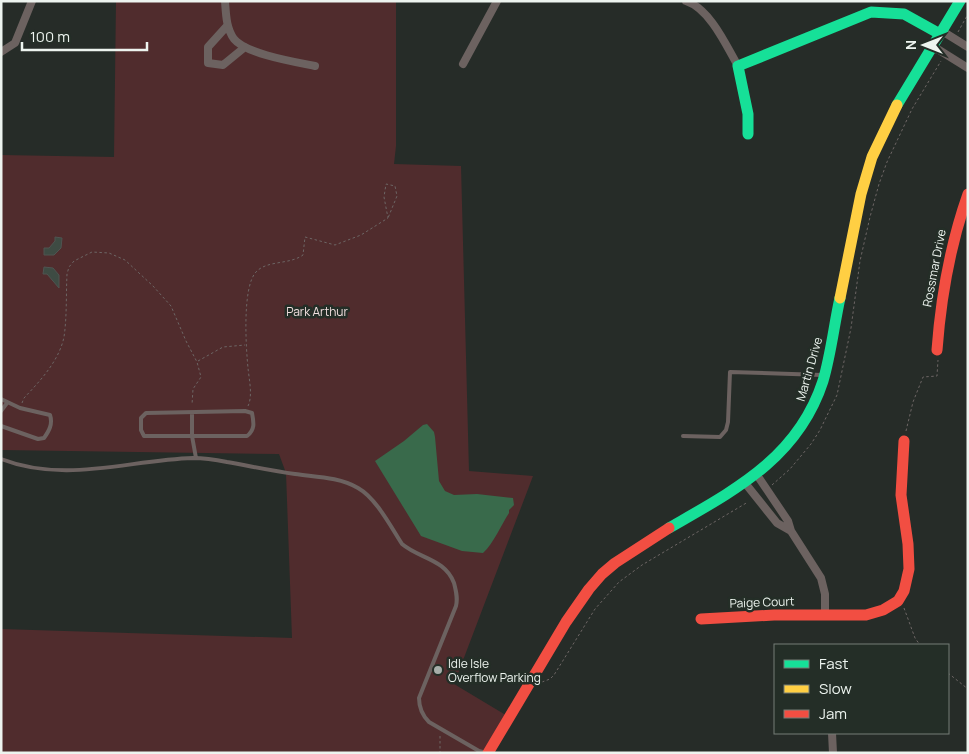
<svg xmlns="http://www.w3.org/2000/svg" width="969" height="754" font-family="Manrope,sans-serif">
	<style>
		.green { fill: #502c2d }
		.water { fill: #396a4b }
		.building { fill: #3e4b43; stroke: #4f5451 }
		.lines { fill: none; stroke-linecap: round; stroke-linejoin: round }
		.path { stroke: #6d6665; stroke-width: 1; stroke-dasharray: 2.5 2.5; stroke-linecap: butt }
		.lane { stroke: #6c6260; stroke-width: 4 }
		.street { stroke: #6c6260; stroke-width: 8 }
		.fast { stroke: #16e098; stroke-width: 11 }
		.slow { stroke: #ffcf43; stroke-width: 11 }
		.jam { stroke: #f24e42; stroke-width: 11 }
		.poi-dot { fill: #a7aea9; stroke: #242e27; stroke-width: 2 }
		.labels { text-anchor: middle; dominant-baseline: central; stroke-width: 5; stroke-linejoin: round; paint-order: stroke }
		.street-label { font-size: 12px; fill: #edf4ef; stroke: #242e27 }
		.park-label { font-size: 12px; fill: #f2dfdf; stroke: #242e27 }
		.poi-label { font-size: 12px; fill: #edf4ef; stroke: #242e27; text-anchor: start }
	</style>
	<rect width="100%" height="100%" fill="#262c28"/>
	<path class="green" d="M116 1H396V146L394 164 461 166 469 471 533 476 454 684 509 717 488 753H1V629L292 638 286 473 279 454 1 450V155L114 157Z"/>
	<path class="water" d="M427 424 434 432 435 437 439 481 445 491 454 495 477 494 513 498 514 505 509 510V513C501 525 494 543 483 553L462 551 421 536 375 461 404 441 423 425Z"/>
	<path class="building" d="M55 237 62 238 61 248 54 255H44V248H49L55 241Z
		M44 267 53 268 59 275V288L47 274H43Z"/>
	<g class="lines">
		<path class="path" d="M958 32 968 14
			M198 361 223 347 245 345
			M22 403 24 398C40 381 59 361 64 337 67 317 66 294 67 274L69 267 74 261 92 252 109 253 125 260 153 286 171 306 186 341 197 362 201 377 193 389 192 405
			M248 406C253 396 249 379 248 368 246 348 242 287 256 272 267 260 289 265 303 255L305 237 335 245 361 235 388 218 384 197 386 184 395 186 397 196 388 218
			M906 431 913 402 923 377 937 376 938 360
			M772 485 790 469 811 444 820 430 837 395 851 328 860 261 870 217 879 184 887 162 912 109 941 61
			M904 608 915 638 920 645
			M948 673 968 689
			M542 682 550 679 554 675 595 609 619 582 642 565 748 502
			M440 736V753"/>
		<path class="lane" d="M1 399 20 408 50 415C53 424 49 431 44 438L38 439 1 426
			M1 411 7 403
			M245 411 252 413C254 423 255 430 247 436H144L141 430V418L146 413Z
			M192 413V436L196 458
			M683 436 720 437 726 430 728 422 730 372 822 375
			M1 459C66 484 128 460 193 458 204 458 217 460 227 462 250 466 272 471 295 474 316 477 339 477 358 488 376 498 391 527 402 544 420 559 445 559 454 583 456 591 458 598 456 606L419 698C419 708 422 715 429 722L479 751 486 753"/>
		<path class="street" d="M225 1C226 14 226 28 234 39 246 54 295 62 315 66
			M686 1C710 9 726 45 738 66
			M227 26 208 47V63L223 65 245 47
			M942 31 968 47
			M931 48 939 50 968 68
			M1 52 15 43 32 1
			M463 64 497 1
			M757 475 788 521 791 531 821 578 825 594V614
			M745 483 777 523 791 531
			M832 733 833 753"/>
		<path class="fast" d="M897 105 960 1
			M748 134V114L738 66 871 12 904 14 940 34
			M669 528C735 490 798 458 823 381 831 354 834 325 840 298"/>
		<path class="slow" d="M840 298 861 194 872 157 897 105"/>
		<path class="jam" d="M937 350C941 296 950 245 968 194
			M701 619 774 615H866L883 610 898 601 904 591 909 569 908 544 901 495 904 441
			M488 753 566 622 589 589 602 574 615 563 669 528"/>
	</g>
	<circle class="poi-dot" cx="438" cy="670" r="5"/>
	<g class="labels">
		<g class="street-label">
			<text transform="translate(934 268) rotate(-79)">Rossmar Drive</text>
			<text transform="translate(809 369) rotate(-74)">Martin Drive</text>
			<text transform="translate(762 602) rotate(-2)">Paige Court</text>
		</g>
		<g class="park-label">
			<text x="317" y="311">Park Arthur</text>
		</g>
		<g class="poi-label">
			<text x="448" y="663">Idle Isle<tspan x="448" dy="14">Overflow Parking</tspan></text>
		</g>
	</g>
	<rect width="969" height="754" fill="none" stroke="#edf4ef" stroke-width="5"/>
	<rect x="774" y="644" width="175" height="90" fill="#242e27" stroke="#747d77"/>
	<rect x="784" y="660" width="25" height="8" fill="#16e098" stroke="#747d77"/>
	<text x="819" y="669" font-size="15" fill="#edf4ef">Fast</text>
	<rect x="784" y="685" width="25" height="8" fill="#ffcf43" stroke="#747d77"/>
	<text x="819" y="694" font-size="15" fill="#edf4ef">Slow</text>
	<rect x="784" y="710" width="25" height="8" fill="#f24e42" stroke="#747d77"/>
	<text x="819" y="719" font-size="15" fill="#edf4ef">Jam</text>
	<g transform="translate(924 45) rotate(270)" stroke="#242e27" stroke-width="4" paint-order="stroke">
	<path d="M0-4L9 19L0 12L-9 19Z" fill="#edf4ef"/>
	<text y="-8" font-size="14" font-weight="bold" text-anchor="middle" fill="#edf4ef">N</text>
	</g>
	<path d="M22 42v8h125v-8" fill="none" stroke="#edf4ef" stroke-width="2.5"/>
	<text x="30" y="42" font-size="15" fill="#edf4ef" stroke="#242e27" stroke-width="4" paint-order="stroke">100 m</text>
</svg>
